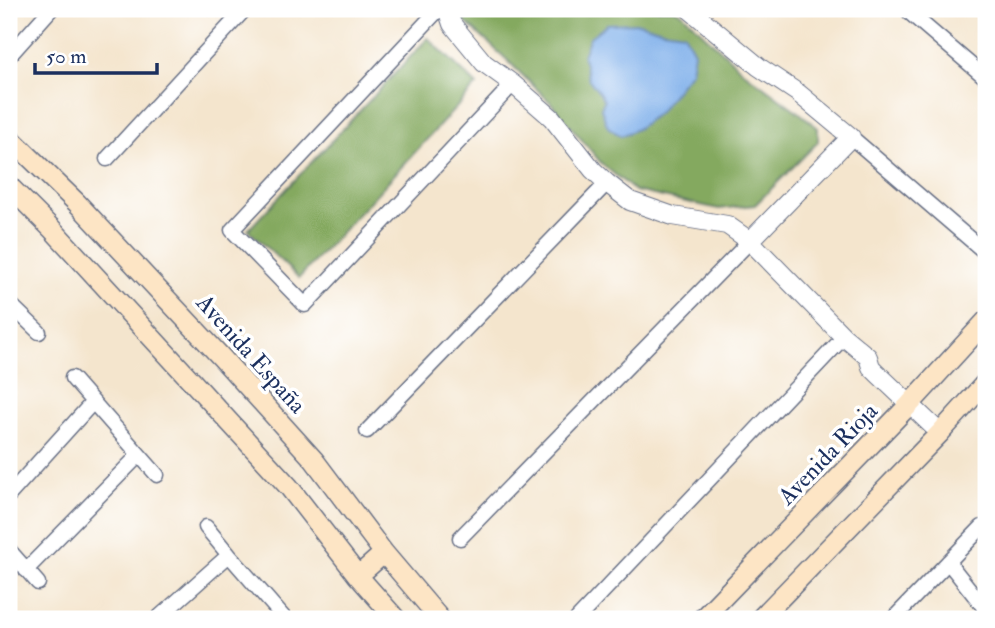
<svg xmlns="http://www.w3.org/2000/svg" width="995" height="628" font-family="'IM FELL Double Pica',serif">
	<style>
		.forest { fill: #84a95e; stroke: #506c5e; stroke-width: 2 }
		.water { fill: #7eafea; stroke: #4c6fa4; stroke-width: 2 }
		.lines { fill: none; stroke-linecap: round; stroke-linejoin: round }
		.minor-casing { stroke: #676f85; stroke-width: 17 }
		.tertiary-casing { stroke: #676f85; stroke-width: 20 }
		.secondary-casing { stroke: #676f85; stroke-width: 22 }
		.minor { stroke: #fff; stroke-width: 14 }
		.tertiary { stroke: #fff; stroke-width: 18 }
		.secondary { stroke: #fde5c5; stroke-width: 19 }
		.labels { text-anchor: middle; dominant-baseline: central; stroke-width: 7; stroke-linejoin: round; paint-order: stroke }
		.street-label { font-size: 24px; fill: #1b2f5e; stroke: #fff }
	</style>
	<rect width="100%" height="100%" fill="#fff"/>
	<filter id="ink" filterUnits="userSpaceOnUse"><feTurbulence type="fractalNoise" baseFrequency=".0143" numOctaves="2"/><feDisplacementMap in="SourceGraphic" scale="14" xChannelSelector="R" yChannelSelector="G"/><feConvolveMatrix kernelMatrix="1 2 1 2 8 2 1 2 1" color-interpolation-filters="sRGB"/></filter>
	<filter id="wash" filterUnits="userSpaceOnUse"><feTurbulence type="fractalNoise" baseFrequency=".00686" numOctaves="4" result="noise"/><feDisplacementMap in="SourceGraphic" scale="28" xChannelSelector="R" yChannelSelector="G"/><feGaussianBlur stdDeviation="1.57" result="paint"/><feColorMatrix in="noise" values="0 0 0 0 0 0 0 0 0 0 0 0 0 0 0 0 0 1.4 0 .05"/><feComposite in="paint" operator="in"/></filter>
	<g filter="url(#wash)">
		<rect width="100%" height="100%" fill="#f4e5cd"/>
		<path class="forest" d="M462 9H674L681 12 744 72 805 117 818 128V142L755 205 719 209 635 191 602 164 551 103 505 58 462 19Z
			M428 38 477 85 299 278 248 230Z"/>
		<path class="water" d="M639 23 662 30 684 33 694 52 691 71 658 113 637 129 621 136 608 127 601 109 604 101 601 95 588 78 583 56 590 37 607 24Z"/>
	</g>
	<g filter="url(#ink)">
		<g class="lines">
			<defs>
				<path id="minor" d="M439 9 232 230 305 305 513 84
					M910 13 986 78
					M9 56 51 9
					M851 137 986 253
					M107 159 245 9
					M9 303 39 332
					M72 378 157 475
					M367 431 607 183
					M9 495 93 402
					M206 527 229 555 285 619
					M460 538 750 241
					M9 550 38 583
					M948 562 986 610
					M26 570 139 455
					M157 619 229 555
					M577 619 844 337
					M893 619 982 527"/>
				<path id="tertiary" d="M447 9 452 24 484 63 513 84 552 118 593 170 607 183 630 201 673 216 727 225 750 241 844 337 868 357 871 367 877 373 940 433
					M689 9 759 67 798 93 851 137 750 241"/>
				<path id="secondary" d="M9 137 77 203 221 357 314 460 384 553 440 619
					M9 186 53 230 289 487 358 576 396 619
					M358 576 384 553
					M702 619 910 404 986 321
					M760 619 940 433 986 382"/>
			</defs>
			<use href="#minor" class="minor-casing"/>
			<use href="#tertiary" class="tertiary-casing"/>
			<use href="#secondary" class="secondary-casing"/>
			<use href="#minor" class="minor"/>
			<use href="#tertiary" class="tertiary"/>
			<use href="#secondary" class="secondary"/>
		</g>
	</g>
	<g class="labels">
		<g class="street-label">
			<text transform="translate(251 354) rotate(48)">Avenida España</text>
			<text transform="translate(828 454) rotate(-46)">Avenida Rioja</text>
		</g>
	</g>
	<rect width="995" height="628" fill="none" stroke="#fff" stroke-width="35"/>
	<path d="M35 63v10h122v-10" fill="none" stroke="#1b2f5e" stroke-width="3.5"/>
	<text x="46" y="63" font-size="21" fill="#1b2f5e" stroke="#ffffff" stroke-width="5" paint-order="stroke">50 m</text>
</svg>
